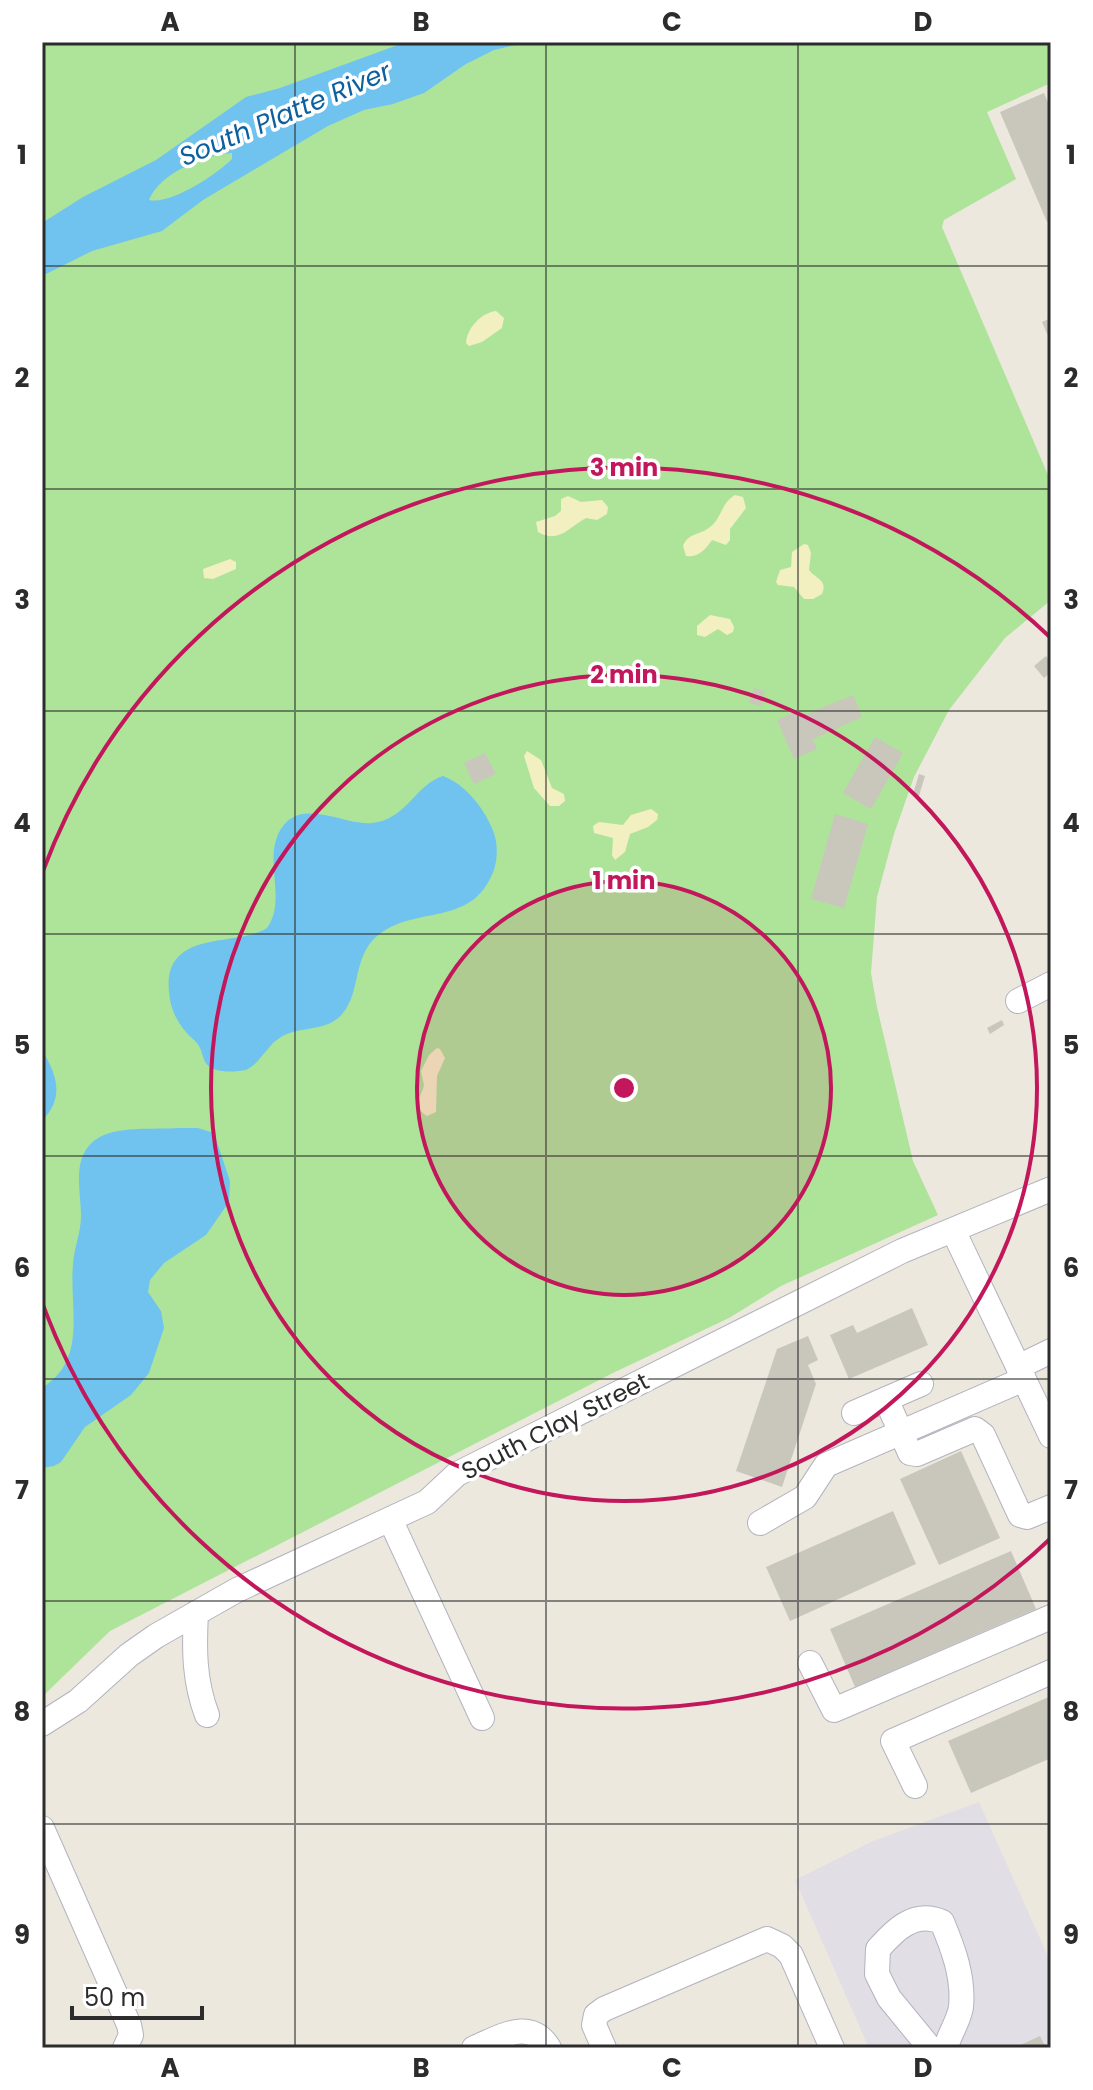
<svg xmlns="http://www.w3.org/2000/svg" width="1093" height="2090" font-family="Poppins,sans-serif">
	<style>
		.industrial { fill: #e1dee6 }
		.green { fill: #ade49a }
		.sand { fill: #f2efc1 }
		.water { fill: #71c3ef; fill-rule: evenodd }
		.building { fill: #c9c6bc }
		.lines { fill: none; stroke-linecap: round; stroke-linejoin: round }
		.minor-casing { stroke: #b2b3bf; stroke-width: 26 }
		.minor { stroke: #fff; stroke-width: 24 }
		.grid { fill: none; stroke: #2c2c2c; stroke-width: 2; stroke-opacity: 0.55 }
		.ring { fill: none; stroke: #c2185b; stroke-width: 4 }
		.labels { text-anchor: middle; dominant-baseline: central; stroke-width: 7; stroke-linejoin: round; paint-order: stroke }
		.street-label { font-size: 24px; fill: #2c2c2c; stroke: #fff }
		.water-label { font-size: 26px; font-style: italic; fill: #0d609f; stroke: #fff }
		.centre { fill: #c2185b; stroke: #fff; stroke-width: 4 }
		.ring-label { font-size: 24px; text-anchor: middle; font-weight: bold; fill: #c2185b; stroke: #fff; stroke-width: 7; stroke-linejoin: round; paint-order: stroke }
		.neatline { fill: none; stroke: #2c2c2c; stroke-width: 3 }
		.grid-label { font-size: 26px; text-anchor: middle; font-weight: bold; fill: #2c2c2c }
	</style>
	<rect width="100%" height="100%" fill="#ede8de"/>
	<path class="industrial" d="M979 1802 1051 1963V2048H869L795 1880 871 1842Z"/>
	<path class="green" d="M42 42H1051V83L987 112 1016 179 944 220 942 227 1051 482V600L1005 638 949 710 914 777 894 834 877 897 871 973 877 1007 913 1161 938 1215 781 1286 729 1318 613 1373 110 1631 42 1697Z"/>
	<path class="sand" d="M496 311 504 318 502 328 482 342 469 346 466 343C467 328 481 313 496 311Z
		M735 495 743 497 746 508 730 529V540L726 545 712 540C706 549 698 558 686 556L683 546C689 532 699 536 710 527 722 518 721 503 735 495Z
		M568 496 581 502 602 500 608 507 607 514 597 520 586 518C569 527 559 544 538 532L536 522 555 516 561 511V499Z
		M804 544 808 545 811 553 809 570C816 579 828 580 822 594L813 599H804L794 587 778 585 776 582 780 570 791 567 792 552Z
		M230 559 236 562V569L213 579 204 578 203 569Z
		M710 615 730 619 734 627 733 632 727 635 718 629 705 637 697 635V626Z
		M527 751 541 760 552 788 564 794 565 801 559 806H550L534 788 524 756Z
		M651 809 658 814 657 820 648 827 630 834 625 852 615 860 612 855 613 838 594 833 593 826 599 822 623 825 631 815Z
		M437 1048 440 1049 445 1058 437 1076 436 1112 427 1116C409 1104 421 1100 424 1085 424 1084 421 1072 421 1071L429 1055Z"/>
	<path class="water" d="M406 42H528L494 50 466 64 424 93 393 104 364 110 328 126 203 200 162 231 92 251 42 276V223L83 197 156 160 246 97 280 88ZM232 153V159C217 174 171 205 149 200 160 173 204 155 232 153Z
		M443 776C465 784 483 807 492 828 498 841 498 857 494 870 472 929 415 904 377 936 353 956 361 991 343 1013 327 1033 301 1025 281 1037 267 1045 260 1064 246 1070 235 1072 212 1074 205 1062 201 1053 202 1047 194 1040 180 1028 170 1011 169 992 163 928 236 948 267 928 286 901 266 866 277 837 295 792 342 826 372 823 406 820 416 784 443 776Z
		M42 1050C57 1075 65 1097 42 1121Z
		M179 1128H198L214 1133 230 1181 229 1202 206 1235 164 1263 150 1280 148 1292 161 1311 164 1328 149 1373 131 1395 85 1427 61 1462 54 1466 42 1468V1388C88 1359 69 1309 73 1264 74 1248 81 1232 81 1216 81 1191 71 1158 95 1140 115 1125 154 1130 179 1128Z"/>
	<path class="building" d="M1044 93 1051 110V220L1047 222 1000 112Z
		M1051 318V343L1042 322Z
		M1046 656 1051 662V672L1044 678 1034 666Z
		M754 688 765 691 761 706 749 703Z
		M853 695 862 717 813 739 817 749 794 759 777 720 800 710 802 716Z
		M875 737 903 753 871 809 843 793Z
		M485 753 496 774 474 784 464 763Z
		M919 774 925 776 919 796 913 794Z
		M835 814 868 824 844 908 811 899Z
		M1002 1020 1004 1025 990 1034 987 1028Z
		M912 1308 928 1345 849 1379 830 1335 853 1325 857 1333Z
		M808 1336 818 1360 808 1365 816 1384 782 1487 736 1471 777 1349Z
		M961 1451 1000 1538 939 1565 900 1479Z
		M893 1511 916 1564 790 1621 766 1567Z
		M1011 1551 1036 1609 855 1687 830 1629Z
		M1051 1696V1758L971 1793 948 1741Z
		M1040 2036 1046 2048H1014Z"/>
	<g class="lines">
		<defs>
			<path id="minor" d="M1018 1001 1051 984
				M953 1230 1051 1436
				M1018 1367 1051 1351
				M886 1399 910 1453 917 1454 975 1429 983 1435 1020 1515 1027 1517 1051 1507
				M854 1413 921 1384
				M390 1519 482 1718
				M760 1523 805 1497 826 1465 1024 1379
				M196 1613C194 1649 194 1681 207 1715
				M810 1663 834 1710 1051 1617
				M42 1724 78 1701 129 1655 156 1636 237 1590 427 1502 457 1474 902 1251 1051 1189
				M915 1786 893 1741 1051 1672
				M42 1828 129 2025 131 2035 125 2048
				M474 2048C501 2037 530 2017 549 2048
				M604 2048 594 2025 596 2015 604 2009 767 1939 782 1946 791 1955 832 2048
				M930 2048 889 1998 877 1974 878 1949C895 1930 914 1910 942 1922 953 1948 964 1977 961 2007 959 2021 949 2034 946 2048"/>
		</defs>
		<use href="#minor" class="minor-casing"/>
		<use href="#minor" class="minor"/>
	</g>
	<path class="grid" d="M295 42V2048M546 42V2048M798 42V2048M42 266H1051M42 489H1051M42 711H1051M42 934H1051M42 1156H1051M42 1379H1051M42 1601H1051M42 1824H1051"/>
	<circle cx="624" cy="1088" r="207" fill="#c2185b" fill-opacity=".12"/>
	<g class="ring">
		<circle cx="624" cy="1088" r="207"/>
		<circle cx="624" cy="1088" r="413"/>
		<path d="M1051 1538A620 620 0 0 1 43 1305M43 871A620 620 0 0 1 1051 638"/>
	</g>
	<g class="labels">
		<g class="street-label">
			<text transform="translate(555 1426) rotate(-27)">South Clay Street</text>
		</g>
		<g class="water-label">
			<text transform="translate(285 114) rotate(-23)">South Platte River</text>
		</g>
	</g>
	<circle cx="624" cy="1088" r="12" class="centre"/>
	<g class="ring-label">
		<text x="624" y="476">3 min</text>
		<text x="624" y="683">2 min</text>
		<text x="624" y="889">1 min</text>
	</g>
	<rect width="1093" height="2090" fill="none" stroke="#ffffff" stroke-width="88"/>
	<path d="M72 2006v12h130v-12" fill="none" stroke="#2c2c2c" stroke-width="4"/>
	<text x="84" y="2006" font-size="24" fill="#2c2c2c" stroke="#ffffff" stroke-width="6" paint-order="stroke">50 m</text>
	<rect x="44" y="44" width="1005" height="2002" class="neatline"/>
	<g class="grid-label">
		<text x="170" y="31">A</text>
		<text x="421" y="31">B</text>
		<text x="672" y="31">C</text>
		<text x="923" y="31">D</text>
		<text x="22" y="164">1</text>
		<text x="1071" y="164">1</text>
		<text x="22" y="387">2</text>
		<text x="1071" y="387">2</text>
		<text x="22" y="609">3</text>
		<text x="1071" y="609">3</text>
		<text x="22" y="832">4</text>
		<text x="1071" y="832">4</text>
		<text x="22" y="1054">5</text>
		<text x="1071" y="1054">5</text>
		<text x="22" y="1277">6</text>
		<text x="1071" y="1277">6</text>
		<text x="22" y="1499">7</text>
		<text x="1071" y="1499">7</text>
		<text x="22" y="1721">8</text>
		<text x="1071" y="1721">8</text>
		<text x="22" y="1944">9</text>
		<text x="1071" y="1944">9</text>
		<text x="170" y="2077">A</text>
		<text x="421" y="2077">B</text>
		<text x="672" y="2077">C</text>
		<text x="923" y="2077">D</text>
	</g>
</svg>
